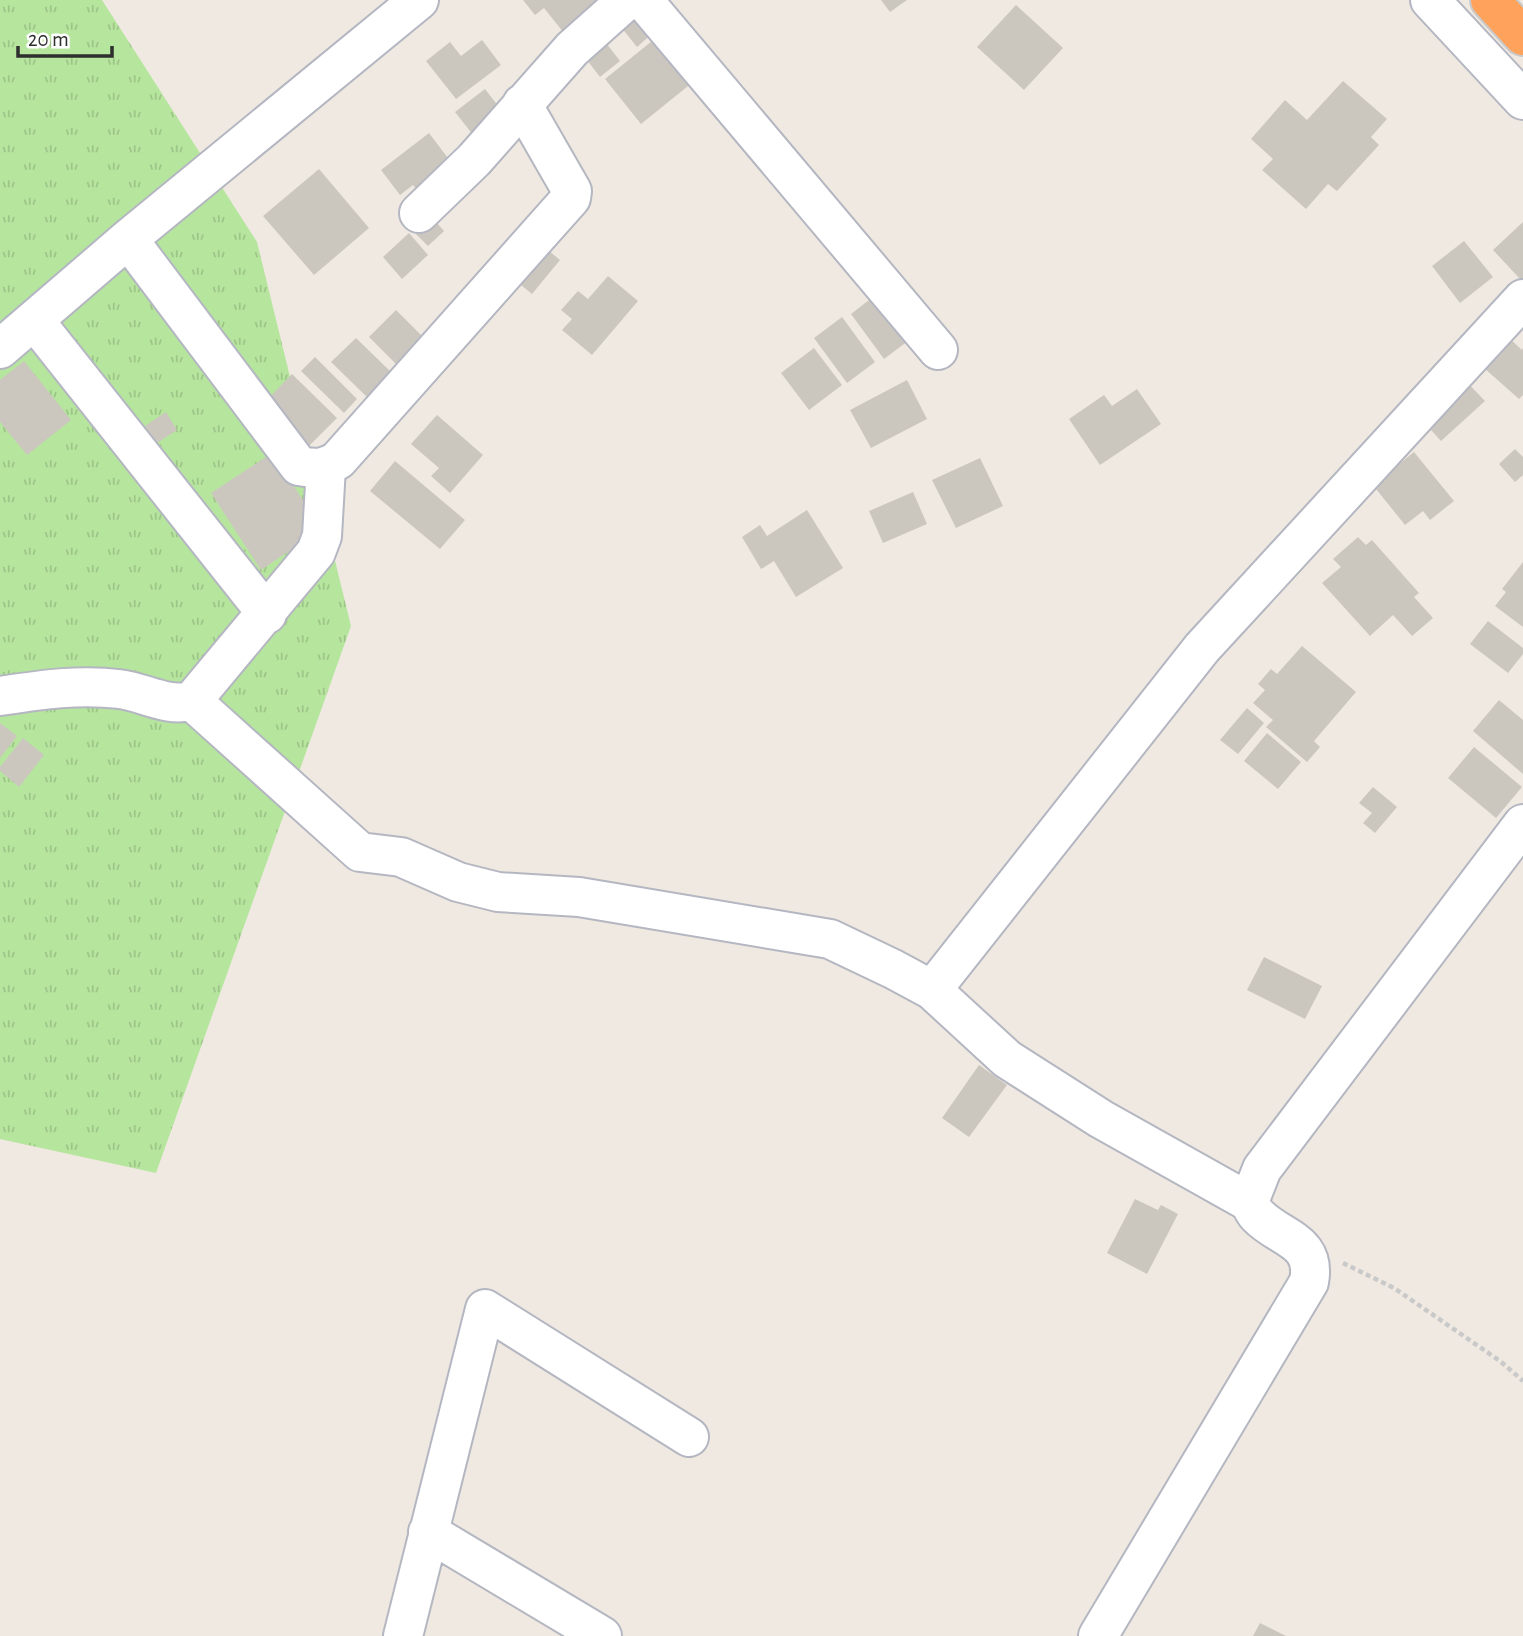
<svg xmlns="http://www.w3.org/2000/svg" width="1523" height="1636" font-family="'Alegreya Sans',sans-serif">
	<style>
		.grass { fill: url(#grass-tufts) }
		.building { fill: #cbc7bf }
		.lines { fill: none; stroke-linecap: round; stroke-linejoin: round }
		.street-casing { stroke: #b4b7c1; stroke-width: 42 }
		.highway-casing { stroke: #c9c9c9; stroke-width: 42 }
		.path { stroke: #c9c9c9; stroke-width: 4.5; stroke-dasharray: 5 3.5; stroke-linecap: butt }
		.street { stroke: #fff; stroke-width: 38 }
		.highway { stroke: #ffa35c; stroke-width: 38 }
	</style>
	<defs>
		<pattern id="grass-tufts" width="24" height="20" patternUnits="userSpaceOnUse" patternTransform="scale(1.75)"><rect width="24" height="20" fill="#b6e59e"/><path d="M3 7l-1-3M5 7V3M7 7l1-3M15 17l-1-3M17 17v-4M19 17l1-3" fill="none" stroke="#9dc588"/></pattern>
	</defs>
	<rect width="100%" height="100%" fill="#efe9e1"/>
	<path class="grass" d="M0 0H102L257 242 351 626 156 1173 0 1139Z"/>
	<path class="building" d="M523 0H611L568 38 544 8 535 15Z
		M881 0H907L890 12Z
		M1016 5 1063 48 1024 90 977 47Z
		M639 13 654 32 637 47 621 27Z
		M657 37 693 82 641 124 605 79Z
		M482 40 501 65 456 99 426 61 450 42 461 56Z
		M607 44 620 61 600 77 587 60Z
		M1343 81 1387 119 1371 137 1379 145 1337 191 1328 184 1306 209 1262 170 1273 159 1251 139 1285 100 1307 120Z
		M485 89 506 116 477 140 455 112Z
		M429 133 457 170 423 197 413 185 400 195 381 170Z
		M319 169 369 228 314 275 263 216Z
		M430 215 444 231 428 246 413 231Z
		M1523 222V279L1521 280 1493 250Z
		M409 233 428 255 402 279 383 257Z
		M1464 241 1493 277 1460 303 1432 266Z
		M543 246 560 260 532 294 515 280Z
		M608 276 638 301 592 355 562 330 572 319 561 310 578 291 588 299Z
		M882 290 916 335 884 359 851 314Z
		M396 310 427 341 400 368 369 337Z
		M842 317 875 362 847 383 814 338Z
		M356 338 391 372 367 397 331 362Z
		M1510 339 1522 350 1523 348V395L1519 399 1484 368Z
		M814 348 842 385 809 410 781 373Z
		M315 357 357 399 344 413 301 371Z
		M24 361 71 420 27 455 0 422V380Z
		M292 374 337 418 308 447 263 404Z
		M1464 379 1485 401 1441 441 1421 419Z
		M907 380 927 419 871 448 850 410Z
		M1137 389 1161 424 1100 465 1069 419 1104 395 1112 406Z
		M166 412 177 430 157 443 145 426Z
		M437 415 483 455 450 493 431 476 439 468 411 444Z
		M1515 449 1523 457V475L1515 482 1499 464Z
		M1414 452 1454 501 1430 520 1423 511 1405 525 1368 479 1388 463 1393 469Z
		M272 453 322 529 261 570 211 493Z
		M980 458 1003 506 956 528 932 480Z
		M395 461 465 520 440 549 370 491Z
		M913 492 927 524 883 543 869 511Z
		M807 510 843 568 796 597 774 561 761 569 742 537 760 525 767 536Z
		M1358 537 1366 545 1372 540 1419 593 1414 597 1433 618 1412 636 1393 615 1370 636 1322 583 1341 567 1333 559Z
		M1523 562V627L1495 606 1506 592 1502 589Z
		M1488 621 1523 648V654L1508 673 1470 644Z
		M1302 646 1356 692 1314 741 1320 747 1307 762 1266 727 1273 720 1253 703 1265 690 1258 684 1271 669 1277 674Z
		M1499 700 1523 720V774L1473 731Z
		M1247 708 1264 723 1238 754 1220 740Z
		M0 723 17 736 0 758Z
		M1267 733 1301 762 1278 789 1244 761Z
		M23 738 44 755 19 787 0 771V767Z
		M1474 747 1522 787 1496 818 1448 778Z
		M1373 787 1397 807 1375 833 1363 823 1372 813 1359 803Z
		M1264 957 1322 986 1305 1019 1247 990Z
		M979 1065 1007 1085 969 1137 942 1118Z
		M1135 1199 1158 1210 1161 1205 1178 1214 1147 1274 1107 1253Z
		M1260 1623 1286 1636H1253Z"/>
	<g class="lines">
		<defs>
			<path id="street" d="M643 0 938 350
				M1430 0 1523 100
				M419 213 474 160 572 49 627 0
				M128 239 299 466C315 469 325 469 338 460L571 198 572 191 522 104
				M34 320 267 614
				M0 349 128 239 419 0
				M0 696C40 690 79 684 119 689 145 692 164 707 192 701L316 552 322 536 326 467
				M192 701 360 852 401 857 458 882 498 892 579 897 830 939 893 969 932 990 1007 1059 1101 1119 1249 1202
				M932 990 1202 648 1523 299
				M428 1532 602 1636
				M403 1636 485 1309 689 1437
				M1098 1636 1309 1282C1317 1240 1280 1239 1258 1216 1254 1213 1252 1206 1249 1202L1262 1169 1523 824"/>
			<path id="highway" d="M1490 0 1523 36"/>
		</defs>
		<use href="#street" class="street-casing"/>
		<use href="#highway" class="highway-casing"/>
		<path class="path" d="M1343 1263 1394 1288 1500 1361 1523 1381"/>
		<use href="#street" class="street"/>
		<use href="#highway" class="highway"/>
	</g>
	<path d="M18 46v10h94v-10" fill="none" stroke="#2e2e2e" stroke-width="3.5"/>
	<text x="28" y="46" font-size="21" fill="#2e2e2e" stroke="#ffffff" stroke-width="5" paint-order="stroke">20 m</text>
</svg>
